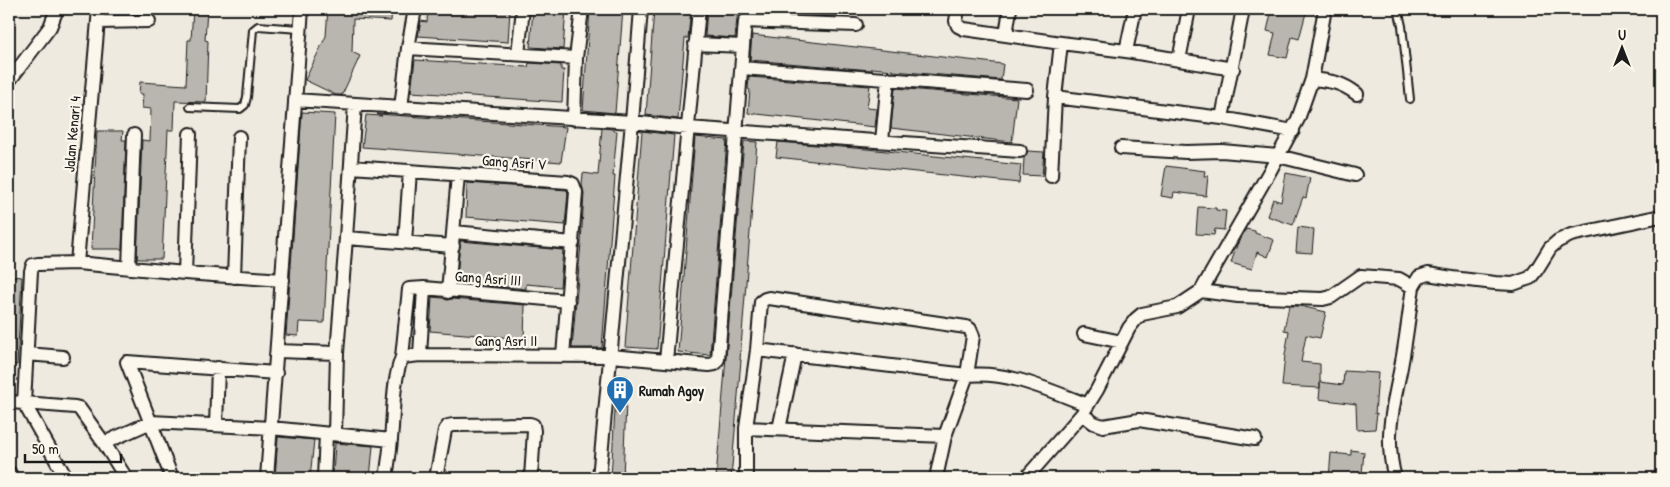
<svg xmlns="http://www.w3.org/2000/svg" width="1670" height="487" font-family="'Patrick Hand',sans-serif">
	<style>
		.building { fill: #b9b6af; stroke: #1c1c1c }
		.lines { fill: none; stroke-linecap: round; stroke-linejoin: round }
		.lane-casing { stroke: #1c1c1c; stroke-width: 10 }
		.street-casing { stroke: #1c1c1c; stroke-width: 16 }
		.lane { stroke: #fbf7ec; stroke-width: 6 }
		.street { stroke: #fbf7ec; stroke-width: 12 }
		.labels { text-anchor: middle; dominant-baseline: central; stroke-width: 4.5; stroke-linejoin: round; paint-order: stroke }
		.street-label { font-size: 15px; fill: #1c1c1c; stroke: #fbf7ec }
		.poi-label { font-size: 15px; font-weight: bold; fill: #1c1c1c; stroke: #fbf7ec; text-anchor: start }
	</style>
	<rect width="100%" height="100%" fill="#eeeadf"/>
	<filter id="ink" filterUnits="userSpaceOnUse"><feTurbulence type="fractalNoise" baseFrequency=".02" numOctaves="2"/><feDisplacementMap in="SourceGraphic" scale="10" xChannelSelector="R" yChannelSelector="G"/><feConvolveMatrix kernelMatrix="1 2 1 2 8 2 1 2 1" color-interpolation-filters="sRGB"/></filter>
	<g filter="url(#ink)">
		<path class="building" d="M193 9H207L205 40 208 41 206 102 175 101 174 130H168L162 259H137L142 140 150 141 151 109 142 108 143 94H139L140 82 186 85 188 40H191Z
			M328 9H392L391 21 353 19 352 52 360 56 342 95H336L305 80 326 36Z
			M428 9 510 10 508 42 418 36 421 21 427 22Z
			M533 9H566L563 49 530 47Z
			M590 9H623L615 113 583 110Z
			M654 9H691L688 38H685L678 119 646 115Z
			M707 9H738L735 38 705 36Z
			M796 9H846L845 16 795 15Z
			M1272 9H1307L1299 39 1292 37 1287 58 1270 55 1275 33 1267 31Z
			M752 35 1003 64 1001 80 893 71V70L872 68 871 70 750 60Z
			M415 60 528 67 529 63 561 65V70H564L562 102 411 92Z
			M749 77 870 86 867 108 877 109 875 127 748 113 750 90 748 89Z
			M895 88 1017 98 1012 142 891 128Z
			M302 112 335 114 324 323 299 322 298 336 286 335Z
			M377 114 566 127 561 162 362 147 366 115 382 116Z
			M602 128 613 129V131H617L613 176H615L602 348H572L581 243 584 193 582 185 583 173 598 175Z
			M97 131H123L122 140H126L122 249H91Z
			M642 131 674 135 657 349 625 347Z
			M695 137 727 140 710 355 678 352Z
			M744 141 757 142 740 360H741L731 478H716Z
			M778 142 867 149 1021 165 1019 183 776 157Z
			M1028 151 1044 152 1042 176 1023 175 1024 158Z
			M1166 166 1205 171 1204 176H1208L1206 196 1174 192 1173 198 1161 196Z
			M1286 173 1310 178 1306 198 1303 197 1293 225 1267 216 1273 199 1281 202Z
			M467 183 567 190 568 193 565 225 466 217Z
			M1198 207 1216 208V210L1226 211 1224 230 1215 229 1214 235 1196 234Z
			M1298 227 1314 229 1312 253 1296 252Z
			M1246 229 1255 231V233L1274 240 1268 257 1257 252 1252 269 1231 263 1237 245Z
			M460 241 563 250 560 287 526 284V289L461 283V279L457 278Z
			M10 276 22 277 17 365H9Z
			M432 297 443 298 447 300 452 299 525 305 524 339 430 331Z
			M1289 306H1300L1326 312 1320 338 1306 335 1301 362 1320 364V388V382L1343 385 1344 371 1378 373 1375 414 1377 413 1375 429 1357 430 1356 404 1319 399 1320 388 1282 386 1285 355 1289 331 1284 330Z
			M617 375 627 376 623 478H611Z
			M278 437 314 440 310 478H275Z
			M335 443 373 446 370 478 333 476Z
			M1351 450 1364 452 1362 473 1353 472 1352 478H1329L1331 453 1351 455Z"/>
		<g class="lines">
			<defs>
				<path id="lane" d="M1398 9 1402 26 1410 99
					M190 107 240 109 245 105 247 97 253 30 258 26 300 29"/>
				<path id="street" d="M958 9 956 21 958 26 964 29 1061 43 1126 51 1233 69
					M99 22 149 21
					M1006 35 1010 9
					M695 44 743 46
					M408 48 576 58
					M1126 51 1135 9
					M518 54 523 9
					M1179 60 1189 9
					M742 68 1027 90
					M1312 79C1331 81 1341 82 1357 94
					M9 81 50 27 57 9
					M1055 97 1222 118 1293 131
					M295 100 632 122 688 128 1020 151
					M401 108 408 48 415 9
					M1222 118 1243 9
					M574 119 576 58 582 9
					M882 141 888 79
					M1121 148 1186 152 1222 151 1278 156 1355 175
					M351 167 568 182 573 184 576 192 563 356
					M1051 176 1055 97 1061 43
					M454 232 573 243
					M346 238 453 246
					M405 242 410 171
					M77 263 99 9
					M129 267 134 135
					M185 273 190 134
					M234 277 239 137
					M1413 287 1419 277 1428 274 1452 278 1495 283 1513 284 1524 280 1530 278 1537 269 1550 248 1558 241 1571 235 1661 216
					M1201 291 1238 296 1323 299 1331 297 1361 276 1399 279 1413 287C1409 314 1406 341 1401 367 1393 407 1384 438 1395 478
					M448 292 458 175
					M1084 334 1122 342
					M757 350 967 375C1010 371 1048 390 1088 405
					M277 351 337 353
					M27 354 63 357
					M420 355 424 288
					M402 357 420 355 611 356 709 365 715 364 718 359 745 21 856 25
					M666 361 699 9
					M9 402 24 403 31 271 33 265 38 264 77 263 185 273 283 280
					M24 403 75 407 79 408 104 443 126 478
					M24 403 66 478
					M1082 414 1094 423 1103 426 1139 420 1255 439
					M216 425 218 368
					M746 428 945 436
					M779 429 795 354
					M335 434 337 353 346 238 355 104
					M104 443 151 422 271 428 391 440
					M9 472 12 478
					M172 478 127 362 276 373
					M267 478 302 9
					M324 478 326 434
					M386 478C388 465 390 452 391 439 394 412 392 383 402 357L409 289 424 288 568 301
					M436 478 445 430 448 426 453 425 530 424 533 425 534 431 531 478
					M599 478 632 122 641 9
					M746 478V428L757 350 761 302 765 299 769 298 966 327 970 329 973 336 967 375 945 436 936 478
					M1026 478 1082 414 1097 390 1129 328 1136 319 1142 314 1177 307 1201 291 1271 169 1298 119 1312 79 1325 9"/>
			</defs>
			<use href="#lane" class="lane-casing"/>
			<use href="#street" class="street-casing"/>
			<use href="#lane" class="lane"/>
			<use href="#street" class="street"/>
		</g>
	</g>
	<defs>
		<symbol id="building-pin" viewBox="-11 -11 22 30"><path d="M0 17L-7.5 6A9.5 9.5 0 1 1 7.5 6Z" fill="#1f6fb2" stroke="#fbf7ec"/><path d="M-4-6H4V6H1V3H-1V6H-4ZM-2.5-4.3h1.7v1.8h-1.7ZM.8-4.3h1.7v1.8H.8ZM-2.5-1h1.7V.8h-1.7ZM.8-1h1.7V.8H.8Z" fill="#fff"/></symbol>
	</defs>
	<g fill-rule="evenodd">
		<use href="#building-pin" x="604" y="374" width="32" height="43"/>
	</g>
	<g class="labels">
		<g class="street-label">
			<text transform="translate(72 134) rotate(-85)">Jalan Kenari 4</text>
			<text transform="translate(514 162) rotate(4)">Gang Asri V</text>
			<text transform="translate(488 278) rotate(4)">Gang Asri III</text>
			<text x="506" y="340">Gang Asri II</text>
		</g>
		<g class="poi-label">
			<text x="639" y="390">Rumah Agoy</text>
		</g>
	</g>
	<rect width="1670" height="487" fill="none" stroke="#fbf7ec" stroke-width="30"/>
	<rect x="15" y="15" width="1640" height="457" fill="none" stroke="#1c1c1c" stroke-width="2" filter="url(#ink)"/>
	<g transform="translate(1622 48)" stroke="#fbf7ec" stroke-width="4" paint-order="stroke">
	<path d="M0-4L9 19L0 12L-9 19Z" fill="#1c1c1c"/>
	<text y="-8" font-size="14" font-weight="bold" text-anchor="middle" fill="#1c1c1c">U</text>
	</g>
	<path d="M25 454v8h96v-8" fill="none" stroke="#1c1c1c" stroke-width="2.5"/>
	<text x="32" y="454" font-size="15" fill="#1c1c1c" stroke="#fbf7ec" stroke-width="4" paint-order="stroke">50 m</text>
</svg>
